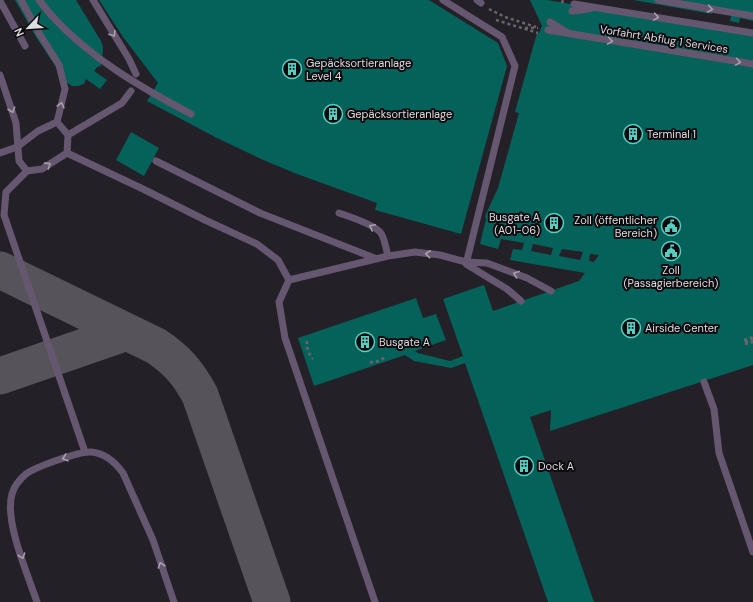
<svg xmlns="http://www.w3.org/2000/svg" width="753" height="602" font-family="'DM Sans',sans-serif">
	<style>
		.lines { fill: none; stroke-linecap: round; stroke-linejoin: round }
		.taxiway { stroke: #57535a; stroke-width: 37 }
		.building { fill: #05625b; fill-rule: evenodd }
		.path { stroke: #6a666c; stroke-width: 2.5; stroke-dasharray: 3 3; stroke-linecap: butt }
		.lane { stroke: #665770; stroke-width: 7 }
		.lane-bridge { stroke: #665770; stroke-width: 7 }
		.oneway { stroke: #a9a0ae }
		.labels { text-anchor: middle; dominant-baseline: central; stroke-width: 4; stroke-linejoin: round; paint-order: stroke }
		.street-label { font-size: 11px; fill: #dfdce1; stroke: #0c0a0d }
		.poi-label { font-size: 11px; fill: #dfdce1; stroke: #0c0a0d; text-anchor: start }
	</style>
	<rect width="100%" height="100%" fill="#242027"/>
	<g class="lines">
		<path class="taxiway" d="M0 270 156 346C177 360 188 373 200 395L272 602
			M0 376 127 332"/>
	</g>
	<path class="building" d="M15 0H76L101 41 103 47 102 61 101 66 97 67 94 71 107 80 100 89 86 79 84 84 78 86H72L66 82 36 37Z
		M99 0H429L498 43 507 66 461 234 375 210 377 203 297 174 261 159 215 137 147 101 158 83 123 37Z
		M530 0H547L753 35V365L550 431 551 410 530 417 594 602H548L465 363 451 368 414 361 405 355 314 386 298 338 416 298 423 318 436 314 446 340 415 351 418 353 450 361 463 356 443 299 484 285 493 311 579 281 585 273 510 260 513 249 522 250 524 243 501 239 498 249 480 244 486 219 485 216 498 188 519 113 515 112 537 33H539L542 26ZM533 244 553 248 551 255 531 251ZM562 249 583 252 580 260 559 256ZM590 254 599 255 594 262 589 261Z
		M633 0H753V21L740 18 739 23 730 21 732 12 713 9 712 14Z
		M131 132 159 148 144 176 116 160Z"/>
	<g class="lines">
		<path class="path" d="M562 3 563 0
			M489 9 505 17 536 27
			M496 20 538 33
			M525 28H538
			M744 340 753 337
			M307 341C306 347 309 355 313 359
			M745 342 753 339
			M745 344 753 342
			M370 362C375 363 382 360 385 357"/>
		<path class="lane" d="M21 0 39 33 59 65 65 89 57 122 68 135 67 153
			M39 0 51 15
			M93 0 129 59 136 74
			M443 0 502 37 515 66 466 264 507 289 521 301
			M477 0 481 3
			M658 0 753 16
			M0 1 25 46
			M574 4 753 33
			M572 11 582 10 592 8
			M550 22 568 33
			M548 30 753 64
			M0 75 16 123 19 161 27 171
			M68 135 122 103 131 91
			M0 153 17 147 38 131 57 122
			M67 153 143 189 205 220 257 244 278 260 289 280 388 256 415 252 440 255 466 262 487 263 527 278 551 291
			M67 153 42 169 27 171 6 192 4 215 85 452
			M156 161 260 213 377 259
			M339 213C348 216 374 225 380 232 385 238 386 249 388 256
			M289 280 279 302 285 338 375 602
			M704 382 714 409 719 453 753 552
			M37 602C28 575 4 521 12 494 14 487 20 479 26 474 35 467 80 451 91 452 105 453 115 462 123 473L153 540 174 602"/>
		<path class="lane-bridge" d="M51 15C90 58 140 87 191 114"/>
	</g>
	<defs><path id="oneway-chevron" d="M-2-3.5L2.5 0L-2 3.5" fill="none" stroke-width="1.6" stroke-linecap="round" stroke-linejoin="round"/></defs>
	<g class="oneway">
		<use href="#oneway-chevron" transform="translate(710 9) rotate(10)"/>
		<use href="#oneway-chevron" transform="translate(656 17) rotate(10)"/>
		<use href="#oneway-chevron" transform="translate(113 34) rotate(58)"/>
		<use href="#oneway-chevron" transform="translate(610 41) rotate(9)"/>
		<use href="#oneway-chevron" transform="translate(738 62) rotate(9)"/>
		<use href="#oneway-chevron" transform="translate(61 105) rotate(-76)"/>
		<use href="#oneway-chevron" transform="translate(12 110) rotate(71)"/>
		<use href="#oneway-chevron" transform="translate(48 165) rotate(-33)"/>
		<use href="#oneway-chevron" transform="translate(372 227) rotate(-153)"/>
		<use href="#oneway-chevron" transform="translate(428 254) rotate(-174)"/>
		<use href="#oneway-chevron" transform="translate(516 274) rotate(-160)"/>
		<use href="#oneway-chevron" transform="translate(65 458) rotate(161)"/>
		<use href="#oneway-chevron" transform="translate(22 556) rotate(71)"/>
		<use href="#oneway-chevron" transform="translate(161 565) rotate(-109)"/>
	</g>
	<defs>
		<symbol id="building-ring" viewBox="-11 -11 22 22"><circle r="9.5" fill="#0c0a0d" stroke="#57cec2" stroke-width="1.5"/><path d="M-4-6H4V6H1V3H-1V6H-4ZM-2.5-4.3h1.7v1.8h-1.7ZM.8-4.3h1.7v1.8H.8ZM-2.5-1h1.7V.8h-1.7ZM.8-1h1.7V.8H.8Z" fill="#57cec2"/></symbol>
		<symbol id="civic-ring" viewBox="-11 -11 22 22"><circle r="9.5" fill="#0c0a0d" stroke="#57cec2" stroke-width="1.5"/><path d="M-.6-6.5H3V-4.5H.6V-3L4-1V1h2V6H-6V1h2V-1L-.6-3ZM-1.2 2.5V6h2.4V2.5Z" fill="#57cec2"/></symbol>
	</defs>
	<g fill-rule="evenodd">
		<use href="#building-ring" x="281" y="58" width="22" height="22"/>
		<use href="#building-ring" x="322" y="103" width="22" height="22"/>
		<use href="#building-ring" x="622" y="123" width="22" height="22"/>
		<use href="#building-ring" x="543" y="212" width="22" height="22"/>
		<use href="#civic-ring" x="660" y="215" width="22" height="22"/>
		<use href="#civic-ring" x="660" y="240" width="22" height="22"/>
		<use href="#building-ring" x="620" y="317" width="22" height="22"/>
		<use href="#building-ring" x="354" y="331" width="22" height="22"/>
		<use href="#building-ring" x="513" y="455" width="22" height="22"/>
	</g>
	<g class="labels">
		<g class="street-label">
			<text transform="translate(664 39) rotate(9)">Vorfahrt Abflug 1 Services</text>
		</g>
		<g class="poi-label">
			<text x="306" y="63">Gepäcksortieranlage<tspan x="306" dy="13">Level 4</tspan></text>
			<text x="347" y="114">Gepäcksortieranlage</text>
			<text x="647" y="134">Terminal 1</text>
			<text x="540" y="217" text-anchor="end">Busgate A<tspan x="540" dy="13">(A01-06)</tspan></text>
			<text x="657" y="220" text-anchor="end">Zoll (öffentlicher<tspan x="657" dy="13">Bereich)</tspan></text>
			<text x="671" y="270" text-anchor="middle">Zoll<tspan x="671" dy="13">(Passagierbereich)</tspan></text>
			<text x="645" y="328">Airside Center</text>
			<text x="379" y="342">Busgate A</text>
			<text x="538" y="466">Dock A</text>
		</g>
	</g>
	<g transform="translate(28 28) rotate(245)" stroke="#0c0a0d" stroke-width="3" paint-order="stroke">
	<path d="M0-3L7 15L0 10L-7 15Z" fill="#dfdce1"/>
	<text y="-6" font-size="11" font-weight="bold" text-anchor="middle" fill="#dfdce1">N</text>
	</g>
</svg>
